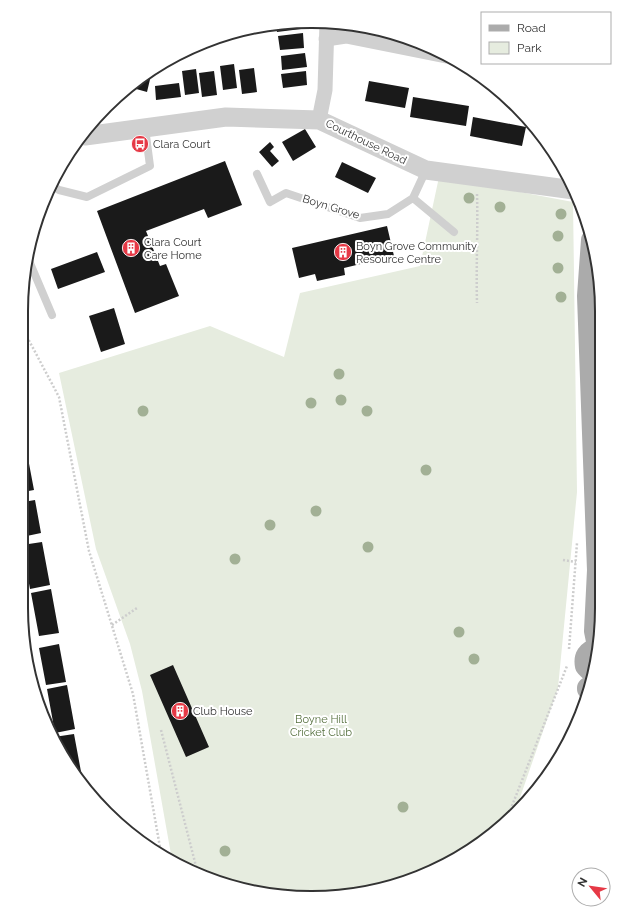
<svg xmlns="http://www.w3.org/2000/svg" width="623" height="919" font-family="Raleway,sans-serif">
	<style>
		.green { fill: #e6ecdf }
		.building { fill: #1a1a1a }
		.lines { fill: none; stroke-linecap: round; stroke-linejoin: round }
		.path { stroke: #cdcdcd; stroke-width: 2.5; stroke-dasharray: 2 2; stroke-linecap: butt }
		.service { stroke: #d0d0d0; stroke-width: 8 }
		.minor { stroke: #d0d0d0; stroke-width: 15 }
		.tertiary { stroke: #d0d0d0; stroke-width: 19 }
		.primary { stroke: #ababab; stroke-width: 22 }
		.tree { fill: #a2b095 }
		.labels { text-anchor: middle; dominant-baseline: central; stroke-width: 4; stroke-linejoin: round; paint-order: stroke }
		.street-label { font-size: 11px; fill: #333; stroke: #fff }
		.poi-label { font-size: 11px; fill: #333; stroke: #fff; text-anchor: start }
		.park-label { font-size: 11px; fill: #56703f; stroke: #fff }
		.rim { fill: none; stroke: #333; stroke-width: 2 }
	</style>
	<rect width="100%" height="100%" fill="#fff"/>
	<path class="green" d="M439 177 573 202 577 492 558 688 514 815 457 859 368 892 292 897 201 876 172 860 142 691 130 644 96 549 59 373 210 326 284 357 300 293 420 266Z"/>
	<path class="building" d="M300 22 301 29 277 32 276 25Z
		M303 33 304 48 280 50 278 36Z
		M305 53 307 67 282 70 281 56Z
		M234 64 237 88 223 90 220 66Z
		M254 68 257 92 242 94 239 70Z
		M196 69 199 93 185 95 182 71Z
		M149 71H152L147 92 129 87Z
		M214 71 217 95 202 97 199 73Z
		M306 71 307 85 283 88 281 74Z
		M369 81 409 88 405 108 365 101Z
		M179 83 181 97 156 100 155 86Z
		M413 97 469 106 466 126 410 117Z
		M473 117 526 127 522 146 470 136Z
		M305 129 316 147 293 161 282 142Z
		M270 142 274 147 270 151 279 161 272 167 259 152Z
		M225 161 242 205 208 218 204 209 146 231 160 266 166 264 179 296 135 313 97 211Z
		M342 162 376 178 368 193 335 177Z
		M387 226 394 256 344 268 345 275 317 281 315 274 299 278 292 248Z
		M97 252 105 272 58 289 51 269Z
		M114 308 125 344 101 352 89 316Z
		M27 453 34 490 23 492V454Z
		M35 500 41 533 22 537 23 502Z
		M42 542 50 585 30 589 22 545Z
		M51 589 59 633 39 636 31 593Z
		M59 644 66 682 46 685 39 648Z
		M173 665 209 747 186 757 150 675Z
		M67 685 75 729 55 733 47 689Z
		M74 734 82 777 78 778 70 769 54 737Z"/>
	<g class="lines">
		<path class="path" d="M477 194C478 230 476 267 477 303
			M25 333 59 397 89 551 133 694 161 853
			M563 560 576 562
			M112 625 137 608
			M569 649 577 543
			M161 730 198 874
			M506 821 567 666"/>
		<path class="service" d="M257 174 270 202 286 193 360 218 388 214 413 198 426 170
			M50 185 59 190 87 197 150 166 145 128
			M413 198 454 232
			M27 256 52 315"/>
		<path class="minor" d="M326 39 346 36 446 56
			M319 120 325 90 327 22"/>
		<path class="tertiary" d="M85 136 226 117 319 120 426 170 574 190"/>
		<path class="primary" d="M592 240 588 296 598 570 595 631 597 641
			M593 673 586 666C584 657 588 651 597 649
			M588 689V688"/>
	</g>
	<g class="tree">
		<circle cx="469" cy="198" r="5.5"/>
		<circle cx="500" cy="207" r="5.5"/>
		<circle cx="561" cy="214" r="5.5"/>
		<circle cx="558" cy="236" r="5.5"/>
		<circle cx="558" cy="268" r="5.5"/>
		<circle cx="561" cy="297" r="5.5"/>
		<circle cx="339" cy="374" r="5.5"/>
		<circle cx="341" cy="400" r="5.5"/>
		<circle cx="311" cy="403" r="5.5"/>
		<circle cx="143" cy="411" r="5.5"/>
		<circle cx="367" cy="411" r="5.5"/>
		<circle cx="426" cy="470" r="5.5"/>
		<circle cx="316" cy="511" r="5.5"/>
		<circle cx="270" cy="525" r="5.5"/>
		<circle cx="368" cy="547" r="5.5"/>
		<circle cx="235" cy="559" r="5.5"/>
		<circle cx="459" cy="632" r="5.5"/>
		<circle cx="474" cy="659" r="5.5"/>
		<circle cx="403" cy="807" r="5.5"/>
		<circle cx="225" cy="851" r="5.5"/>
	</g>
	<defs>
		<symbol id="bus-disc" viewBox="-11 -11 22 22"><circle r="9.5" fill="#e63946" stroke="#fff"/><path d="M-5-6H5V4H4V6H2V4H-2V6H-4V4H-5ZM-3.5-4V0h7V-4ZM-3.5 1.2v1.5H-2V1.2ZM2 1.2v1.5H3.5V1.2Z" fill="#fff"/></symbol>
		<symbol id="building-disc" viewBox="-11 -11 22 22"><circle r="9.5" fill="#e63946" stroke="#fff"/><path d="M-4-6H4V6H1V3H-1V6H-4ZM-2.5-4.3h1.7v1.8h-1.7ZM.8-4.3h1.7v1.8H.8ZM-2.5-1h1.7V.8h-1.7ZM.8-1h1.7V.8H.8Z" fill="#fff"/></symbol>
	</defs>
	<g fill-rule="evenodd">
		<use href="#bus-disc" x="130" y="134" width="20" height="20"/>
		<use href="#building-disc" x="121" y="238" width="20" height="20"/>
		<use href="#building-disc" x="333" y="242" width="20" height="20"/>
		<use href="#building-disc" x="170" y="701" width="20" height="20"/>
	</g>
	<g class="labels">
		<g class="street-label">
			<text transform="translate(366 142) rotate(26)">Courthouse Road</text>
			<text transform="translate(331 207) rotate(17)">Boyn Grove</text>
		</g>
		<g class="poi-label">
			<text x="153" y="144">Clara Court</text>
			<text x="144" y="242">Clara Court<tspan x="144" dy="13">Care Home</tspan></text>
			<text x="356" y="246">Boyn Grove Community<tspan x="356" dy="13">Resource Centre</tspan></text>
			<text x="193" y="711">Club House</text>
		</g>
		<g class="park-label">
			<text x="321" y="719">Boyne Hill<tspan x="321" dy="13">Cricket Club</tspan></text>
		</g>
	</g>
	<path d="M0 0H623V919H0ZM311 28H312A283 283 0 0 1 595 311V608A283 283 0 0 1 312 891H311A283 283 0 0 1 28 608V311A283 283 0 0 1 311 28Z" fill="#fff" fill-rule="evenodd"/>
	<path class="rim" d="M311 28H312A283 283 0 0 1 595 311V608A283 283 0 0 1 312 891H311A283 283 0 0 1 28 608V311A283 283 0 0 1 311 28Z"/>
	<rect x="481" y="12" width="130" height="52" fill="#ffffff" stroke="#adadad"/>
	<rect x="489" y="25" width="20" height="6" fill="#ababab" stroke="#adadad"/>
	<text x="517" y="32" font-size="12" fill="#333333">Road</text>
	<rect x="489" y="42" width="20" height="12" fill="#e6ecdf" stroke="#adadad"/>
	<text x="517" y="52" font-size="12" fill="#333333">Park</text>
	<g transform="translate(591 887) rotate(299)"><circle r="19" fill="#ffffff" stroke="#adadad"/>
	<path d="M0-3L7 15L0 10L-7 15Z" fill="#e63946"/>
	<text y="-6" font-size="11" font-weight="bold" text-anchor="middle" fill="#333333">N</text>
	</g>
</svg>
